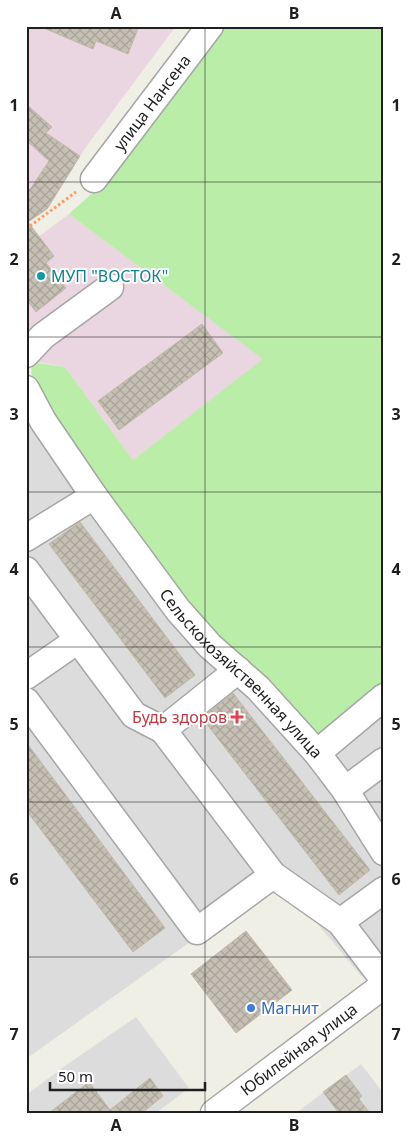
<svg xmlns="http://www.w3.org/2000/svg" width="410" height="1139" font-family="'Noto Sans',sans-serif">
	<style>
		.residential { fill: #dddcdc }
		.industrial { fill: #ead6e1 }
		.grass { fill: #b9eda8 }
		.building { fill: url(#building-cross-hatch); stroke: #c3b9a6 }
		.lines { fill: none; stroke-linecap: round; stroke-linejoin: round }
		.minor-casing { stroke: #a6a6a6; stroke-width: 29 }
		.path { stroke: #ff9b67; stroke-width: 3; stroke-dasharray: 2.5 2.5; stroke-linecap: butt }
		.minor { stroke: #fff; stroke-width: 26 }
		.grid { fill: none; stroke: #1f1f1f; stroke-width: 1; stroke-opacity: 0.55 }
		.culture-dot { fill: #0f9aa8; stroke: #fff; stroke-width: 2 }
		.health-dot { fill: #e0444e; stroke: #fff; stroke-width: 2 }
		.shop-dot { fill: #3f7fe0; stroke: #fff; stroke-width: 2 }
		.labels { text-anchor: middle; dominant-baseline: central; stroke-width: 4; stroke-linejoin: round; paint-order: stroke }
		.street-label { font-size: 16px; fill: #1f1f1f; stroke: #fff }
		.culture-label { font-size: 16px; fill: #0d838f; stroke: #fff; text-anchor: start }
		.health-label { font-size: 16px; fill: #be3a42; stroke: #fff; text-anchor: end }
		.shop-label { font-size: 16px; fill: #366cbe; stroke: #fff; text-anchor: start }
		.neatline { fill: none; stroke: #1f1f1f; stroke-width: 2 }
		.grid-label { font-size: 16px; text-anchor: middle; font-weight: bold; fill: #1f1f1f }
	</style>
	<defs>
		<pattern id="building-cross-hatch" width="8" height="8" patternUnits="userSpaceOnUse" patternTransform="scale(1.25)"><rect width="8" height="8" fill="#c5bfb4"/><path d="M0 0l8 8M0 8l8-8" fill="none" stroke="#a9a49a"/></pattern>
	</defs>
	<rect width="100%" height="100%" fill="#f0efe5"/>
	<path class="residential" d="M26 413 82 494 26 527Z
		M92 509 312 756 384 864V960L361 976 290 891 263 890 26 1059V549Z
		M384 713V840L331 757Z
		M136 1017 189 1088 156 1113H26V1095L69 1063Z
		M361 1064 384 1094V1113H296Z"/>
	<path class="industrial" d="M26 26H176L86 147 47 209 26 223Z
		M69 214 264 359 133 460 65 367 26 360V246Z"/>
	<path class="grass" d="M218 26H384V686L317 743 186 604 32 383 31 362 65 367 133 460 263 359 69 214 98 188Z"/>
	<path class="building" d="M39 26H139L128 54 96 41 93 49Z
		M26 104 52 127 46 133 80 156 47 209 28 222 54 256 46 263 66 288 36 312 26 299V192L31 188 49 161 26 140Z
		M202 324 223 353 119 430 98 401Z
		M80 522 195 675 165 698 49 544Z
		M233 693 370 870 339 895 202 718Z
		M26 742 165 928 133 952 26 810Z
		M246 931 292 990 236 1033 191 974Z
		M346 1075 362 1096 359 1099 370 1113H339L323 1092Z
		M150 1078 163 1096 142 1113H49L89 1082 110 1110Z"/>
	<g class="lines">
		<defs>
			<g id="minor">
				<path id="s1" d="M94 179 210 26"/>
				<path d="M26 354 43 336 110 287"/>
				<path id="s2" d="M26 389 43 421 94 496 178 610 210 646 258 688 317 753 345 790 384 852"/>
				<path d="M26 538 94 496"/>
				<path d="M26 570 134 715 163 730 273 875 340 922 384 980"/>
				<path d="M26 676 78 640"/>
				<path d="M26 701 197 931 273 875"/>
				<path d="M163 730 238 670"/>
				<path d="M317 753 384 697"/>
				<path d="M345 790 384 761"/>
				<path d="M340 922 384 890"/>
				<path id="s3" d="M214 1113 384 985"/>
			</g>
		</defs>
		<use href="#minor" class="minor-casing"/>
		<path class="path" d="M26 229 76 192"/>
		<use href="#minor" class="minor"/>
	</g>
	<path class="grid" d="M205 26V1113M26 182H384M26 337H384M26 492H384M26 647H384M26 802H384M26 957H384"/>
	<circle class="culture-dot" cx="41" cy="276" r="5"/>
	<path class="health-dot" d="M234.5 709.5h5v5h5v5h-5v5h-5v-5h-5v-5h5z"/>
	<circle class="shop-dot" cx="251" cy="1008" r="5"/>
	<g class="labels">
		<g class="street-label">
			<text stroke="none"><textPath href="#s1" startOffset="96">улица Нансена</textPath></text>
			<text stroke="none"><textPath href="#s2" startOffset="358">Сельскохозяйственная улица</textPath></text>
			<text stroke="none"><textPath href="#s3" startOffset="106">Юбилейная улица</textPath></text>
		</g>
		<g class="culture-label">
			<text x="51" y="276">МУП "ВОСТОК"</text>
		</g>
		<g class="health-label">
			<text x="227" y="717">Будь здоров</text>
		</g>
		<g class="shop-label">
			<text x="261" y="1008">Магнит</text>
		</g>
	</g>
	<rect width="410" height="1139" fill="none" stroke="#ffffff" stroke-width="55"/>
	<path d="M50 1082v8h155v-8" fill="none" stroke="#1f1f1f" stroke-width="2.5"/>
	<text x="58" y="1082" font-size="15" fill="#1f1f1f" stroke="#ffffff" stroke-width="4" paint-order="stroke">50 m</text>
	<rect x="28" y="28" width="354" height="1084" class="neatline"/>
	<g class="grid-label">
		<text x="116" y="19">A</text>
		<text x="294" y="19">B</text>
		<text x="14" y="111">1</text>
		<text x="396" y="111">1</text>
		<text x="14" y="265">2</text>
		<text x="396" y="265">2</text>
		<text x="14" y="420">3</text>
		<text x="396" y="420">3</text>
		<text x="14" y="575">4</text>
		<text x="396" y="575">4</text>
		<text x="14" y="730">5</text>
		<text x="396" y="730">5</text>
		<text x="14" y="885">6</text>
		<text x="396" y="885">6</text>
		<text x="14" y="1040">7</text>
		<text x="396" y="1040">7</text>
		<text x="116" y="1131">A</text>
		<text x="294" y="1131">B</text>
	</g>
</svg>
